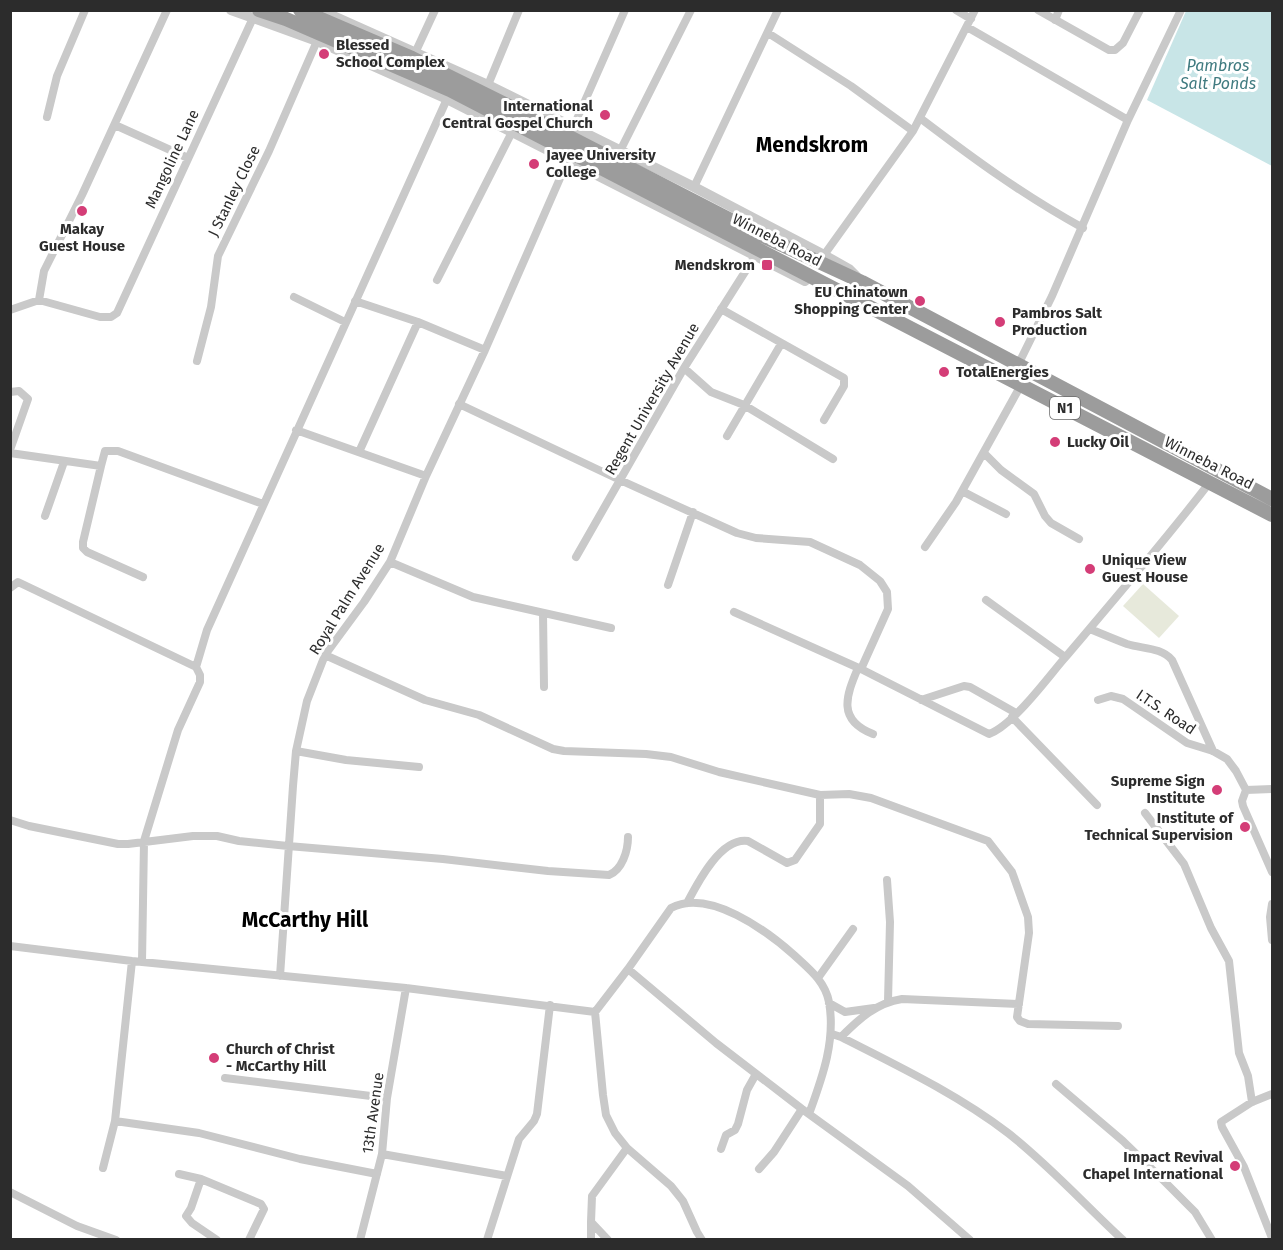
<svg xmlns="http://www.w3.org/2000/svg" width="1283" height="1250" font-family="'Fira Sans',sans-serif">
	<style>
		.green { fill: #e7e9db }
		.water { fill: #c8e5e7 }
		.lines { fill: none; stroke-linecap: round; stroke-linejoin: round }
		.minor { stroke: #c9c9c9; stroke-width: 8 }
		.tertiary { stroke: #c9c9c9; stroke-width: 10 }
		.trunk { stroke: #9c9c9c; stroke-width: 14 }
		.poi-dot { fill: #d43d77; stroke: #fff; stroke-width: 2 }
		.labels { text-anchor: middle; dominant-baseline: central; stroke-width: 6; stroke-linejoin: round; paint-order: stroke }
		.shield { fill: #fff; stroke: #6b6b6b; stroke-width: 1.5 }
		.shield-label { font-size: 14px; font-weight: bold; fill: #2c2c2c }
		.poi-label { font-size: 15px; font-weight: bold; fill: #2c2c2c; stroke: #fff; text-anchor: start }
		.street-label { font-size: 15px; fill: #2c2c2c; stroke: #fff }
		.water-label { font-size: 16px; font-style: italic; fill: #407b80; stroke: #fff }
		.district-label { font-size: 21px; font-weight: bold; fill: #000; stroke: #fff }
	</style>
	<rect width="100%" height="100%" fill="#fff"/>
	<path class="green" d="M1143 584 1179 616 1159 638 1123 606Z"/>
	<path class="water" d="M1186 11H1272V166L1147 100Z"/>
	<g class="lines">
		<path class="minor" d="M956 10 971 19
			M1038 10 1109 50H1115L1123 43 1140 10
			M1055 20 1059 10
			M967 27 1128 120
			M768 33 851 86 913 131
			M416 51 435 10
			M488 85 519 10
			M47 117 57 76 85 10
			M920 118C974 159 1023 195 1083 228
			M115 125 188 158
			M573 128 625 10
			M620 151 691 10
			M694 187 778 10
			M824 255 913 131 975 10
			M437 280 512 132
			M294 297 345 322
			M39 300 44 271 82 195 167 10
			M355 301 418 322 485 350
			M721 309 844 378V386L824 420
			M10 310 39 300 100 317H111L117 313 253 18
			M197 361 211 307 218 256 269 151 317 41
			M1018 365 1052 296 1128 120 1181 10
			M684 368 711 392 744 405 833 459
			M10 392 19 391 28 399 10 450
			M459 404 620 480 737 533 756 538 810 542 860 565 880 581 887 592 888 609 861 669
			M296 430 426 476
			M727 436 781 344
			M359 452 418 322
			M10 453 101 466 105 451H118L263 504
			M984 453 1001 470 1034 494 1045 516 1051 523 1079 539
			M101 466 83 542V548L87 552 143 577
			M962 491 1006 514
			M45 516 64 462
			M925 547 956 502 1021 385
			M576 557 684 368 755 256
			M390 562 473 597 611 628
			M668 585 693 512
			M10 588 18 582 196 667 200 675V682L178 730 144 841 142 962
			M986 600 1065 657
			M734 612 861 669 989 734C1013 725 1046 680 1063 660 1113 601 1163 543 1210 482
			M543 613 544 687
			M1090 629C1102 634 1114 639 1127 644 1142 649 1161 647 1172 660L1213 751
			M325 655 425 700 479 715 553 749 564 751 646 754 671 757 719 772 820 795 849 794 871 798 988 841 1012 872 1028 917 1029 933 1017 1017 1020 1021 1028 1024 1118 1026
			M196 667 207 630 447 99
			M858 668C846 696 837 720 873 734
			M921 700 964 686 970 687 1016 713
			M1098 700 1111 696 1123 699 1187 743 1213 751 1227 759 1236 771 1246 790 1272 789
			M1012 717 1097 805
			M296 751 346 760 419 767
			M1246 790 1242 801 1243 806 1272 872
			M1145 813 1184 864 1211 928 1229 961 1239 1053 1248 1076 1252 1102
			M10 820 29 826 118 844H128L193 836H217L239 841 288 846 443 859 548 871 609 875C622 870 628 851 628 837
			M887 880 890 922 888 1001
			M687 903C698 882 721 837 748 841L787 863 795 860 820 824V795
			M1272 904 1270 917 1272 940
			M10 946 132 961 406 988 595 1012
			M628 969 671 908C709 888 767 931 794 955 809 969 825 981 829 1002 836 1041 822 1078 809 1114
			M280 976 293 786 296 751 307 701 325 655 364 602 390 562 426 476 485 350 568 160
			M818 978 853 929
			M829 1003 845 1012 874 1008
			M832 1034 841 1037C898 1066 957 1094 1008 1133 1049 1165 1084 1204 1123 1240
			M841 1037C859 1019 876 1003 902 999L1019 1004
			M225 1078 387 1098
			M1056 1084 1123 1141 1157 1174 1195 1212 1212 1240
			M1272 1094 1252 1102 1221 1122 1222 1127 1244 1167 1272 1238
			M115 1121 199 1133 300 1159 377 1174
			M721 1149 726 1135 735 1130 738 1124 747 1090 756 1074
			M382 1154 507 1176
			M103 1168 115 1121 132 961
			M759 1169 774 1152 802 1109
			M179 1174 201 1179 261 1204 264 1209 249 1240
			M201 1179 191 1208 186 1216 192 1223 217 1240
			M10 1192 77 1226 116 1240
			M591 1222V1240
			M360 1240 382 1154 387 1098 406 988
			M487 1240 519 1139 534 1121 537 1114 550 1005
			M608 1240 591 1222 592 1196 627 1148
			M702 1240 697 1232 683 1201 671 1186 627 1148 615 1133 606 1115 603 1095 595 1012 628 969 716 1043 802 1109 908 1186 970 1240"/>
		<path class="tertiary" d="M231 10 317 41 447 99 805 281
			M320 10 488 85 694 187 824 255 849 269 856 276"/>
		<path class="trunk" d="M259 10 286 19 450 90 1272 515
			M300 10 412 58 525 114 754 232 862 282 1272 499"/>
	</g>
	<g class="poi-dot">
		<circle cx="324" cy="54" r="6"/>
		<circle cx="605" cy="115" r="6"/>
		<circle cx="534" cy="164" r="6"/>
		<circle cx="82" cy="211" r="6"/>
		<rect x="761" y="259" width="12" height="12" rx="3"/>
		<circle cx="920" cy="301" r="6"/>
		<circle cx="1000" cy="322" r="6"/>
		<circle cx="944" cy="372" r="6"/>
		<circle cx="1055" cy="442" r="6"/>
		<circle cx="1090" cy="569" r="6"/>
		<circle cx="1217" cy="790" r="6"/>
		<circle cx="1245" cy="827" r="6"/>
		<circle cx="214" cy="1058" r="6"/>
		<circle cx="1235" cy="1166" r="6"/>
	</g>
	<g class="labels">
		<rect class="shield" x="1050" y="397" width="30" height="22" rx="4.5"/>
		<g class="shield-label">
			<text x="1065" y="408">N1</text>
		</g>
		<g class="poi-label">
			<text x="336" y="45">Blessed<tspan x="336" dy="17">School Complex</tspan></text>
			<text x="593" y="106" text-anchor="end">International<tspan x="593" dy="17">Central Gospel Church</tspan></text>
			<text x="546" y="155">Jayee University<tspan x="546" dy="17">College</tspan></text>
			<text x="82" y="229" text-anchor="middle">Makay<tspan x="82" dy="17">Guest House</tspan></text>
			<text x="755" y="265" text-anchor="end">Mendskrom</text>
			<text x="908" y="292" text-anchor="end">EU Chinatown<tspan x="908" dy="17">Shopping Center</tspan></text>
			<text x="1012" y="313">Pambros Salt<tspan x="1012" dy="17">Production</tspan></text>
			<text x="956" y="372">TotalEnergies</text>
			<text x="1067" y="442">Lucky Oil</text>
			<text x="1102" y="560">Unique View<tspan x="1102" dy="17">Guest House</tspan></text>
			<text x="1205" y="781" text-anchor="end">Supreme Sign<tspan x="1205" dy="17">Institute</tspan></text>
			<text x="1233" y="818" text-anchor="end">Institute of<tspan x="1233" dy="17">Technical Supervision</tspan></text>
			<text x="226" y="1049">Church of Christ<tspan x="226" dy="17">- McCarthy Hill</tspan></text>
			<text x="1223" y="1157" text-anchor="end">Impact Revival<tspan x="1223" dy="17">Chapel International</tspan></text>
		</g>
		<g class="street-label">
			<text transform="translate(172 159) rotate(-65)">Mangoline Lane</text>
			<text transform="translate(234 191) rotate(-64)">J Stanley Close</text>
			<text transform="translate(777 240) rotate(27)">Winneba Road</text>
			<text transform="translate(652 399) rotate(-60)">Regent University Avenue</text>
			<text transform="translate(1209 463) rotate(27)">Winneba Road</text>
			<text transform="translate(347 599) rotate(-58)">Royal Palm Avenue</text>
			<text transform="translate(1166 712) rotate(34)">I.T.S. Road</text>
			<text transform="translate(373 1113) rotate(-82)">13th Avenue</text>
		</g>
		<g class="water-label">
			<text x="1218" y="65">Pambros<tspan x="1218" dy="18">Salt Ponds</tspan></text>
		</g>
		<g class="district-label">
			<text x="812" y="145">Mendskrom</text>
			<text x="305" y="920">McCarthy Hill</text>
		</g>
	</g>
	<rect width="1283" height="1250" fill="none" stroke="#2c2c2c" stroke-width="24"/>
</svg>
